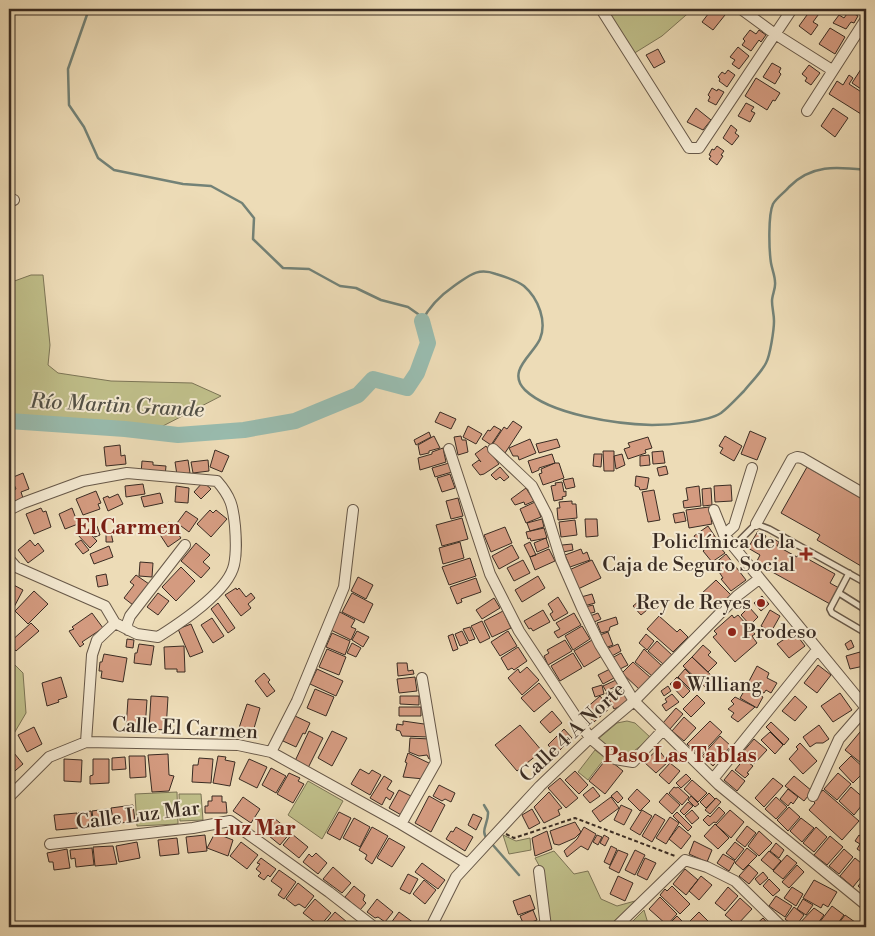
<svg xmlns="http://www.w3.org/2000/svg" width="875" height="936" font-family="'Libre Bodoni',serif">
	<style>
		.green { fill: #bfbe89; stroke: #7c7556 }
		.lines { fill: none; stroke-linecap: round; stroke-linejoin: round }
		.stream { stroke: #738277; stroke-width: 2.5 }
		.river { stroke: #99bcaf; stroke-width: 16 }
		.building { fill: #d49b80; stroke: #3a2c23 }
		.service-casing { stroke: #675848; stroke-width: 8 }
		.minor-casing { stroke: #675848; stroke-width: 12 }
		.path { stroke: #3a2c23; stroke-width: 2; stroke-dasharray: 4 2.5; stroke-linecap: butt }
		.service { stroke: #f3e8d0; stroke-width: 5 }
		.minor { stroke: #f3e8d0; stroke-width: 10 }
		.poi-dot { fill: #8f2418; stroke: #f3e8d0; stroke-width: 2 }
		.labels { text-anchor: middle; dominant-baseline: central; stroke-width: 4; stroke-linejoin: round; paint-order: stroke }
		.poi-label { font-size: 20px; fill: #3a2c23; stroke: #f3e8d0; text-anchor: end }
		.street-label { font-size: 20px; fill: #3a2c23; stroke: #f3e8d0 }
		.water-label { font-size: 21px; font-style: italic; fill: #525046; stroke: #f3e8d0 }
		.neighbourhood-label { font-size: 21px; font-weight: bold; fill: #7a1f14; stroke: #f3e8d0 }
	</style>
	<rect width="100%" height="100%" fill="#eddcb7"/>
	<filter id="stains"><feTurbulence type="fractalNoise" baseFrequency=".004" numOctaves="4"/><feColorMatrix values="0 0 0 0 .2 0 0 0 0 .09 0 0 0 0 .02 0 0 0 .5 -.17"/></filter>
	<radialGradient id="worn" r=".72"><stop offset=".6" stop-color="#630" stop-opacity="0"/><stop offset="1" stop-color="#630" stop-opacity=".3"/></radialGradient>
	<path class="green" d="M605 9H693L662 36 633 54Z
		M31 275H43L50 345 48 365 58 373 111 381 192 383 221 396 159 428 9 420V283Z
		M9 659 23 673 26 713 9 742Z
		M627 721 635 723 651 738 626 757 613 756 597 740 617 723Z
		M595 750 605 758 588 780 578 772Z
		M308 781 343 801 322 839 288 815Z
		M177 792 178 824 137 826 135 794Z
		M201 794 203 820 180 821 179 794Z
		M503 835 516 841 530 838 531 850 509 854Z
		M554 851 574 874 588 871 601 899 617 906 635 901 637 903 612 927H550L542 871 535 858Z
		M644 910 649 927H627Z"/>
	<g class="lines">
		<path class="stream" d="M89 9 68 69 69 105 84 127 98 158 114 170 183 184 211 186 242 203 254 218 253 239 283 268 309 269 340 286 356 288 381 300 408 307 418 314 422 321C429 307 441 295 454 286 469 276 477 267 496 274 506 277 516 280 524 286 539 299 547 322 540 339 533 355 506 371 525 390 551 415 617 424 652 425 669 425 707 422 721 413 729 407 737 398 744 391 751 382 761 373 766 363 770 356 774 330 774 321 774 314 772 308 772 301 772 295 776 288 775 282 775 276 772 269 771 263 769 250 768 215 773 204 776 198 785 192 789 187 812 164 837 167 866 170
			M484 805C485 807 487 810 488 812 489 823 479 831 488 840
			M492 844 519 875"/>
		<path class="river" d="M9 421 125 429 178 435 244 430 295 421 319 411 358 395 373 379 407 388 417 373 428 343 422 321"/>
	</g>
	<path class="building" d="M712 9H726L722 13 725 15 713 30 702 22Z
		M807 9H818L821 11 813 22 818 25 811 35 799 26 807 15 805 13Z
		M849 11 858 16 854 23 851 22 846 29 833 23 839 15 844 18Z
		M830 28 845 37 835 54 819 44Z
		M750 30 756 34 759 30 766 35 761 42 759 40 751 51 742 45 745 41 743 39Z
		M738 47 749 56 739 69 732 64 735 60 730 57Z
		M658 49 665 62 654 68 646 55Z
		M772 63 781 68 779 72 781 74 775 84 763 77Z
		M809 65 820 73 811 85 805 81 807 78 802 74Z
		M863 66 866 68V87L864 91 852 83Z
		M728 70 735 75 727 87 719 81 720 79 718 77 722 72 725 74Z
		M849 75 853 78 849 84 866 95V106L861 114 829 94 837 81 843 85Z
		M756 78 780 93 775 101 773 100 767 110 745 96Z
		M712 88 717 91 718 89 724 92 716 105 708 101 710 97 708 95Z
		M746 103 754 107 751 111 755 113 750 122 738 116Z
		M696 108 711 120 703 130 687 122Z
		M833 108 848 118 835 137 821 126Z
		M731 125 737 130 735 133 739 136 732 145 723 138Z
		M717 146 724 151 721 155 723 156 717 165 709 159 711 156 709 155 712 149 714 150Z
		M440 412 456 419 451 429 435 422Z
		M513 421 522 427 505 453 492 445 504 427 507 429Z
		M468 426 482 434 476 444 463 437Z
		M494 426 501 430 491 445 482 439 488 430 490 431Z
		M750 431 766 438 757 460 741 454Z
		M429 432 431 437 416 445 414 440Z
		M434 436 440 448 429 451V453L420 455 418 445Z
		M461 436 462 440H466L468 452 458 455 454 437Z
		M725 436 742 446 734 461 720 453 723 448 719 446Z
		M648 437 652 448 645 450 646 453 628 459 624 449 630 447 628 443Z
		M530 439 536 453 519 460 518 456H513L509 448Z
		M557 439 560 447 539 453 536 444Z
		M120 445 121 456 125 455 126 464 106 466 104 447Z
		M486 446 499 464 484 474 480 475 472 465 479 460 481 462 475 454Z
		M443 448 446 462 420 470 418 458 432 454V452Z
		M215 450 229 456 222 472 210 467Z
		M603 451H614V471H604Z
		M663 451 665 463 653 464 652 452Z
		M552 454 555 463 539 468V470L532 473 528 461Z
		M594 454H602L601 467 593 466Z
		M622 454 625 465 616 469 614 456Z
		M649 455 650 465 640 466V456Z
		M188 460 190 473 177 475 175 462Z
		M208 460 209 471 193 473 191 462Z
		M142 461 153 462V465L166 466 165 476 141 474Z
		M449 463 452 472 435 477 432 468Z
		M555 463H559L564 478 543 485 539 474 542 473 541 469Z
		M666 466 668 474 659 476 657 468Z
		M500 467 509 477 504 481 500 477 496 480 491 475Z
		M807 467 866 501V569L817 540 820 535 781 513Z
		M23 473 29 489 21 492 23 498 15 501 11 491 16 489 11 478Z
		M450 474 455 488 442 492 437 478Z
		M636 476 649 478 647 489 640 490 639 487 635 486Z
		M573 478 575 487 566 489 563 480Z
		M203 482 211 489 201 499 194 492Z
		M562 482 564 492 566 491V496L562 497 563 499 554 501 551 486 556 485 555 483Z
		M143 484 145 494 126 497 125 486Z
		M731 485 732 501 715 502 714 486Z
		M176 486 189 488 188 503 175 502Z
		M699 486 701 506 684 508 683 501 688 500 686 488Z
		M526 488 534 501 525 505 524 502 515 505 511 499Z
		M711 488 712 505 703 506 702 489Z
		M654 490 660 520 648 522 642 492Z
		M96 491 101 503 98 504 100 509 83 515 76 499Z
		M160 493 163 503 144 507 141 497Z
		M118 494 123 504 108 511 103 498 108 496 109 498Z
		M458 498 463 516 451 519 446 501Z
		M572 501V504H576L577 518 558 520 557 508H560L559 502Z
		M535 502 541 517 526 523 520 509Z
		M709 507 712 524 689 528 686 510Z
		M41 508 43 512 46 511 51 527 34 534 26 514Z
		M72 508 78 524 65 529 59 514Z
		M210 510 213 513 216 510 227 519 211 537 197 524Z
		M186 511 198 519 189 532 177 523Z
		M684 512 686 521 675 523 673 514Z
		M462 518 468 539 442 546 436 525Z
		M542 519 544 527 530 531 527 523Z
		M585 519H597L598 536 586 537Z
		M575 520 577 535 561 537 559 522Z
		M169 522 181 538 168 547 157 530Z
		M97 526 100 535 95 537 92 528Z
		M708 526 716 538 702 548 694 536Z
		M84 527 97 541 90 548 77 534Z
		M505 527 512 543 491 552 484 535Z
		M544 528 547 538 531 541 530 538 528 539 526 532Z
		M758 531 766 536 760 547 763 548 770 537 779 542 777 546 797 557 799 554 835 574 830 583 839 588 830 604 756 563 760 555 748 548Z
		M111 533 113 542H106V535Z
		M546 538 549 547 537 552 534 543Z
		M30 540 35 546 38 543 44 551 28 563 18 550Z
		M81 540 89 550 83 554 75 544Z
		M715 541 725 553 712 562 703 551Z
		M460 542 464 558 443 564 439 548Z
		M530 542 536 555 530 557 524 545Z
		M196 543 210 555 203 562 210 568 201 578 181 561Z
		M572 544 573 550 563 552 562 545Z
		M512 545 519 558 499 569 492 556Z
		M109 546 113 557 94 564 90 554Z
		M549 549 555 561 535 570 530 557Z
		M581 549 583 554 587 552 590 560 570 567 565 555Z
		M726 554 746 580 731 591 721 579 723 578 714 564Z
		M470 558 476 576 449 585 442 567Z
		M523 560 530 573 514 581 507 568Z
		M592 560 601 578 578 589 569 570Z
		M140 562 153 563 152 577 139 576Z
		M181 567 195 581 176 601 162 587Z
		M106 574 108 585 98 587 96 576Z
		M136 575 149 584 133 605 124 598 134 585 130 582Z
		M538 576 545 588 522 602 515 590Z
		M358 577 373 585 366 599 351 591Z
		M476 578 481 592 461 599 462 602 457 604 450 587Z
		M716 580 731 595 714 611 700 595Z
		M10 583 23 590 13 609 9 607Z
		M236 588 237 590 239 588 246 597 251 593 255 598 248 604 251 608 241 616 225 595Z
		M34 591 48 604 28 624 15 611Z
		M158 593 169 601 158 615 147 607Z
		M352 593 373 604 364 623 342 612Z
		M592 594 595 603 584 606 581 597Z
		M645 596 653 605 641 615 633 606Z
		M762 596 769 604 761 611 754 603Z
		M558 597 568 613 554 621 550 614 553 612 548 604Z
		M494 598 500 608 482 619 476 610Z
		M218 603 235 628 228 633 211 609Z
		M593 605 595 612 588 614 585 607Z
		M749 607 758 617 750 625 741 615Z
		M543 610 550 622 533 631 531 628 529 629 524 621Z
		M770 610 780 616 771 632 761 626Z
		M338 611 355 620 351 627 356 629 351 640 331 630Z
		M503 611 511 628 492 637 484 621Z
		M92 613 103 628 82 642 84 644 80 647 69 631 74 629 72 627Z
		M574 613 581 625 558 638 554 632 560 629 556 623Z
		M598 613 601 619 592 623 590 616Z
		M732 615 734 618 738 615 755 634 752 636 757 643 735 662 713 637 717 634 714 631Z
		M659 616 677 632 680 629 688 637 673 652 647 629Z
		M616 617 618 624 610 627 609 631 601 633 597 623Z
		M212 618 224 636 213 643 201 625Z
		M482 621 490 638 480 643 471 626Z
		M31 623 39 631 16 651 9 643Z
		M191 624 203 652 190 657 178 629Z
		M582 626 590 639 573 650 565 636Z
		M470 627 475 639 469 641 463 629Z
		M794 628 800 636 799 638 805 646 789 658 777 644 789 636 787 633Z
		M357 631 369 637 363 647 352 640Z
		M462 631 468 643 460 646 455 634Z
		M508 631 517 646 500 656 491 642Z
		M608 632 613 645 605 648 600 635Z
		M332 633 350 641 345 655 326 647Z
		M453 634 458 649 453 651 448 636Z
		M646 634 654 641 647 650 639 643Z
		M127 639 134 640 133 648 126 647Z
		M565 640 572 651 548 665 544 656 549 653 547 650Z
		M592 640 602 656 584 667 574 651Z
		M851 640 854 647 848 650 845 644Z
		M657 641 672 655 663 664 648 651Z
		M352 643 361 648 356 657 347 653Z
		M139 644 154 646 151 665 134 663 135 653H137Z
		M618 644 621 651 610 657 606 649Z
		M703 645 711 652 708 655 717 663 708 672 692 657Z
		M184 646 185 672H177V669H165L164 647Z
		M518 647 527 661 514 670 512 668 508 670 501 658Z
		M327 649 346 657 339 675 319 667Z
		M644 649 662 666 652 676 635 662Z
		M860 652 864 666 850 669 846 656Z
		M573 653 582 668 560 681 551 666Z
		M621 653 628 665 618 670 612 658Z
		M104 654 127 658 123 682 101 678 102 671H99L100 662H102Z
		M692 657 715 679 706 688 683 666Z
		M633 662 651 678 640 690 622 673Z
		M397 663H407L408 671 413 670 414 674 398 676Z
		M818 665 831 675 817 693 804 683Z
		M757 666 769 673 767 678 777 683 771 693 766 690 764 693 747 685Z
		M527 667 539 680 522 695 508 678 518 669 520 673Z
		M317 669 343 681 336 696 310 684Z
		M610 669 614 678 603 684 598 675Z
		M685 669 701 685 693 692 678 677Z
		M264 673 270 680 268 682 275 691 267 697 255 681Z
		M61 677 67 697 58 700 59 702 47 706 42 683Z
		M415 677 417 691 399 693 397 679Z
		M677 677 690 691 683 698 670 684Z
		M616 680 619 685 606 691 603 686Z
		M539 683 551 698 534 712 521 698Z
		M602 685 604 694 595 697 592 688Z
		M621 686 629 702 614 709 606 693Z
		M668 686 671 691 664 696 661 691Z
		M746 688 763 697 757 708 740 698Z
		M315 689 334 697 326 716 307 708Z
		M840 693 852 710 833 722 821 706Z
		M672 694 679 702 666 711 662 705 667 702 665 699Z
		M697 695 705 703 691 717 683 709Z
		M151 696 168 697 166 730 149 729Z
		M400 696H419V705L400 704Z
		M600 696 610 708 594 722 584 710Z
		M795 696 807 707 795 721 782 711Z
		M735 697 755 707 738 722 731 717 734 713 728 709 734 704 731 701Z
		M128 699 147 700 145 729 126 728Z
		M247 704 260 708 252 735 238 731Z
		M399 707H421V716H399Z
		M676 708 683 714 670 729 663 723Z
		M552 711 562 723 550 733 540 722Z
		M295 716 310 723 305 734 303 733 296 747 283 741Z
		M684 717 696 728 684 741 672 731Z
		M403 721 424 724 425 722 428 737 402 736 400 731 396 730 397 724 403 725Z
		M710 721 722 732 700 756 687 744Z
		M771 722 789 739 784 745 766 727Z
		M520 725 542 751 517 771 495 745Z
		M819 725 829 739 823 743H816L810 747 803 737Z
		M865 726 866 758 861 763 845 750Z
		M34 727 42 744 27 752 18 735Z
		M564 729 572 738 556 754 548 745Z
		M309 731 323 738 308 768 295 761Z
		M332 731 347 738 332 766 318 758Z
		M770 732 783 745 775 754 761 740Z
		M720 736 731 746 713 766 702 756Z
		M410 738 430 739 432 758 429 759 427 755 419 756 409 752Z
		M754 739 767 750 754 764 742 753Z
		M800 743 817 761 803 774 789 759 798 749 796 747Z
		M658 749 668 762 656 773 644 762Z
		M14 753 23 764 9 776V757Z
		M408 753 431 764 424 779 403 777 407 763 405 762Z
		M168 754 169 775 174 776 169 791 152 792 148 755Z
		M129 756H145L146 777 130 778Z
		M218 756 226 757 225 760 235 762 230 786 213 783Z
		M851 756 866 770 853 783 839 768Z
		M125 757 126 769 112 770V758Z
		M199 758 213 759 211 783 192 782 193 765H198Z
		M607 758 623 771 605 794 589 781Z
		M64 759 82 760 81 782 64 781Z
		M93 759H109V783L90 784V776L93 775Z
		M249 759 267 767 257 788 239 779Z
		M744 759 753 766 747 773 749 774 745 778 735 770Z
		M670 763 680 771 669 784 659 775Z
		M271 768 286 776 276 793 262 785Z
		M360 769 369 774 372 770 381 775 370 795 351 784Z
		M732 770 745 781 737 791 724 780Z
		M575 771 588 785 579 794 565 780Z
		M289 773 300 778 298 781 304 784 293 803 277 794Z
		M838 773 851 784 837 800 824 789Z
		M686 774 691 779 681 788 676 783Z
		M384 776 392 781 387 789 394 793 390 800 386 797 382 805 370 798Z
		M794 776 812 791 804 801 785 786Z
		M560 778 578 798 566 808 548 788Z
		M773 778 783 786 764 807 755 798Z
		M692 780 707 793 698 802 684 789Z
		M439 785 455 793 451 802 445 799 442 801 433 796Z
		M593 787 600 796 590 803 583 795Z
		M674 787 676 788 678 787 689 797 682 805 669 793Z
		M851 787 866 800 854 815 839 801Z
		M637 789 650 801 640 811 628 799Z
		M788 789 798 797 793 804 791 802 788 806 780 799Z
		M399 790 413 797 403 816 389 808Z
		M823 790 859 821 842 840 809 810 815 803 813 801Z
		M617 791 623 798 618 803 611 796Z
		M549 792 562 808 558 810 560 815 544 823 534 807Z
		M667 793 680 805 672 814 659 802Z
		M709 793 715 799 706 808 700 802Z
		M212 796H222V802H226L227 813H205V806H208V801H212Z
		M429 796 445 805 431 832 415 823Z
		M691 796 699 804 695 807 688 800Z
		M243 797 260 809 251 823 233 811Z
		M611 797 619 808 600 822 592 811Z
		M776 797 787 807 776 819 765 809Z
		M716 798 721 802 710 814 705 810Z
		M688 802 693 806 684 815 680 811Z
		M133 805 135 821 114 824 111 808Z
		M621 805 632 810 624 825 614 820Z
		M719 807 725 813 716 823 714 822 709 826 703 820 708 815 710 817Z
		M789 807 800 817 788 831 777 820Z
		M107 809 109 825 94 826 92 811Z
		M532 809 540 823 529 829 522 815Z
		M642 810 652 816 640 835 630 829Z
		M692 810 699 818 692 824 685 816Z
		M730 810 744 822 731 838 716 825Z
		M91 811 93 825 80 827 78 813Z
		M339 812 351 818 340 840 327 833Z
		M677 812 692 827 688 831 673 816Z
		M77 813 78 828 56 830 54 815Z
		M473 814 482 818 476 830 468 825Z
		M655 814 665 820 652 842 642 836Z
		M670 817 679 823 666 844 656 838Z
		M274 818 291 832 280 845 263 831Z
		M354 818 370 827 360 847 343 838Z
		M801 818 814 828 802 842 790 831Z
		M575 822 581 832 575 838 559 845 554 844 550 831Z
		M715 824 729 838 718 849 704 836Z
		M679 826 691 836 681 849 669 839Z
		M747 826 756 833 745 847 736 840Z
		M372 827 388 836 372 864 365 859 367 855 359 850Z
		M456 827 473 837 465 851 446 839 451 831 453 832Z
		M584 827 596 834 588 850 581 846 567 857 564 851 577 839Z
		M816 827 827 837 814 852 803 843Z
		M547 831 552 849 535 856 532 838Z
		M759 831 772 843 759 856 748 846Z
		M215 833 233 840 228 856 207 848Z
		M292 834 308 847 299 858 283 845Z
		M205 835 207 851 188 853 186 837Z
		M597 835 602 837 598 845 593 842Z
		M604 835 609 838 605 846 600 843Z
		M859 835 866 840V855L857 849 860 844 855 841Z
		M830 836 843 847 827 865 814 855Z
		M177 838 179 854 160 856 158 840Z
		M389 838 405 847 392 867 377 858Z
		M694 841 712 850 707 862 689 854Z
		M137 842 140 858 119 862 116 846Z
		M241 842 258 855 247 869 230 856Z
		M735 842 744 849 735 860 726 853Z
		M776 843 784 850 779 858 770 851Z
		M113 846 117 864 95 866 93 847Z
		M611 846 617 849 610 865 604 862Z
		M92 848 94 865 76 867 75 858 71 859 70 850Z
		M747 848 757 856 743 870 735 863Z
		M67 849 70 868 54 870 53 862H49L47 853Z
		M844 849 853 857 839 874 829 866Z
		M618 850 628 854 619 873 609 868Z
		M635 850 645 855 635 875 625 870Z
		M769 851 781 861 773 870 761 860Z
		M316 853 327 863 318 874 303 862 309 854 312 857Z
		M723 854 735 861 729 871 717 863Z
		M787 855 797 863 783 879 773 871Z
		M261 858 276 869 270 877 268 875 264 880 258 876 261 873 256 869 260 864 257 863Z
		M645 858 656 863 647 880 637 875Z
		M855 858 866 867V871L853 887 840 876Z
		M422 863 445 880 438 889 415 872Z
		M749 865 758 873 749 884 739 876Z
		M797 865 804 872 789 888 782 882Z
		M333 867 351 883 342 893 323 879Z
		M685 869 698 880 686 895 673 884Z
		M279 870 296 882 284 899 278 895 282 889 271 881Z
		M763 872 768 878 760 885 755 879Z
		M408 874 418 879 410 894 400 889Z
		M618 876 633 883 625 901 610 894Z
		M701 876 712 885 699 900 689 891Z
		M866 877V893L858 886Z
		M769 879 780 890 773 896 763 886Z
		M424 880 436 890 425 904 413 894Z
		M814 880 837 892 828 907 823 904 821 908 803 898Z
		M298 883 314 896 305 908 299 904 295 906 286 899Z
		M354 886 365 895 363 900 366 903 360 910 345 897Z
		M672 886 690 904 680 914 660 895 665 889 667 891Z
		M728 887 738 896 725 911 715 903Z
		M792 887 803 894 796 906 784 898Z
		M530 895 535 909 518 915 513 901Z
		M776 896 792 906 785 917 769 906Z
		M660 897 677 914 667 925 649 909Z
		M740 898 752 909 737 925 725 915Z
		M315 899 331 913 320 926 303 913Z
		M377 899 393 912 385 922 378 917 375 918 367 912Z
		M803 899 813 905 806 915 797 909Z
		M832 906 844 915 835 927H824L819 923Z
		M794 907 804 915 795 927 785 919Z
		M814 908 824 915 815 927H796Z
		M533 910 537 920 524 925 520 916Z
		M335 912 353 927H322Z
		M399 912 418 926V927H388Z
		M699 912 711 924 708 927H690L687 924Z
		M845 915 862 927H836Z
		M677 916 688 927H671L668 925Z
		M763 918 771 927H753Z
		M537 921 540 927H522Z"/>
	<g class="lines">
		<defs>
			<path id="service" d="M733 547 756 524 769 529 866 583
				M849 573 830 609 832 613 866 633
				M839 593 866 610"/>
			<path id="minor" d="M601 9 689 148H699L792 9
				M741 9 775 34 832 70
				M807 111 866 19
				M9 198 14 200
				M449 449 490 574 519 631 590 738 615 759 633 762 663 730
				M493 449 532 486 547 515 561 560 582 608 600 645 634 701 719 785 866 905
				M9 510 23 503 83 481 127 473 217 481C231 497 233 506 235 526 236 539 237 552 234 565 228 592 180 623 158 637L137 634 115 623
				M714 510 724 535 866 708
				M756 524 792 459 797 457 802 458 866 495
				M724 535 734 526 752 468
				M9 559 16 567 105 606 115 623 97 640 92 655 86 742
				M128 630 127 624 130 616 185 545
				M271 752 297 701 344 587 353 510
				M713 779 817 650
				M813 796 839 739 866 708
				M9 797 49 757 86 742 238 745 271 752 401 824 468 864
				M401 824 436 762 422 678
				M50 844 193 828 230 821 329 892 374 927
				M539 871 546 927
				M431 927 456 877 540 786 590 738 634 701 737 596 759 579
				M616 927 685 860 707 867 735 881 782 927"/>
		</defs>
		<use href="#service" class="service-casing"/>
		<use href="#minor" class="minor-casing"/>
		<path class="path" d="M506 834 514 838 575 818 675 856"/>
		<use href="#service" class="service"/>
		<use href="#minor" class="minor"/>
	</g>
	<g class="poi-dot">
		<path d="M803.5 546.5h5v5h5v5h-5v5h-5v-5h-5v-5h5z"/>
		<circle cx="761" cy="603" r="5"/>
		<circle cx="732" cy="632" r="5"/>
		<circle cx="677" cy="685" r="5"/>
	</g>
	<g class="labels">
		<g class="poi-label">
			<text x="795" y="542">Policlínica de la<tspan x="795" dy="23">Caja de Seguro Social</tspan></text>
			<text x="751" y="603">Rey de Reyes</text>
			<text x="742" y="632" text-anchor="start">Prodeso</text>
			<text x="687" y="685" text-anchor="start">Williang</text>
		</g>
		<g class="street-label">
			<text transform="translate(185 729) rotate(3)">Calle El Carmen</text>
			<text transform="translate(573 733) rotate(-43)">Calle 4 A Norte</text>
			<text transform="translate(138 816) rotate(-7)">Calle Luz Mar</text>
		</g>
		<g class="water-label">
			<text transform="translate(117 406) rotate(3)">Río Martin Grande</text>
		</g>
		<g class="neighbourhood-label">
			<text x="128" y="528">El Carmen</text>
			<text x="680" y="756">Paso Las Tablas</text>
			<text x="255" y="829">Luz Mar</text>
		</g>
	</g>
	<rect width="875" height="936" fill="none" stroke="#eddcb7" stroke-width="30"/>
	<rect x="10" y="10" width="855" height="916" fill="none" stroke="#3a2c23" stroke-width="2.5"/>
	<rect x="15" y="15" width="845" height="906" fill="none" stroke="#3a2c23"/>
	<rect width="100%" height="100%" filter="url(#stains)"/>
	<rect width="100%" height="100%" fill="url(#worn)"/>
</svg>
